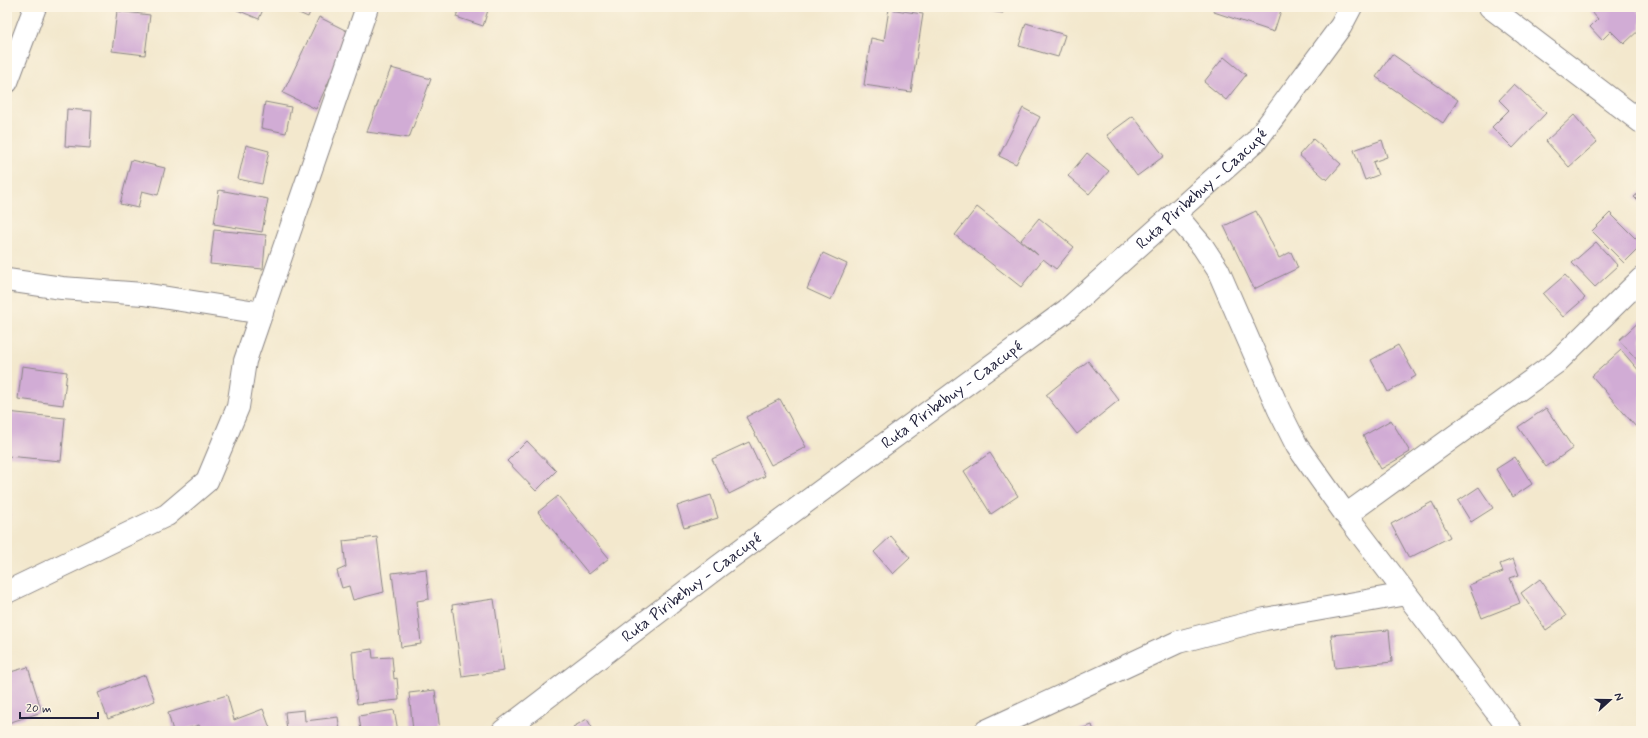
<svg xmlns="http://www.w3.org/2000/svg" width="1648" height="738" font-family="Mynerve,sans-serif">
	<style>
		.building { fill: #d1acd5 }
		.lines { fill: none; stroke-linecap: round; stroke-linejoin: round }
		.street-casing { stroke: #8a8584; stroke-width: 24 }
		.secondary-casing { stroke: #8a8584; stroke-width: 24 }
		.street { stroke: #fff; stroke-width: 22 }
		.secondary { stroke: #fff; stroke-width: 22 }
		.labels { text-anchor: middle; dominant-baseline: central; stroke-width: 3; stroke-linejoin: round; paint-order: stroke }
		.street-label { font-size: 16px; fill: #22223b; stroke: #fcf5e5 }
	</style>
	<rect width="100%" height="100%" fill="#fcf5e5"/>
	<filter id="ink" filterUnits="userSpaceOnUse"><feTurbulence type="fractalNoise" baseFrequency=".025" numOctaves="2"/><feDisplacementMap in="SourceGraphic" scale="8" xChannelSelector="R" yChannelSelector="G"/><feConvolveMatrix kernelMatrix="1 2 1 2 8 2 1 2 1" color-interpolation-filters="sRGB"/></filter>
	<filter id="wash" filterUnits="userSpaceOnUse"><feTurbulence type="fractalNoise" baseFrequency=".012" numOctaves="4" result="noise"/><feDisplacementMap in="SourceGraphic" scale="16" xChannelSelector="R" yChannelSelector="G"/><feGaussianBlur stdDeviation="0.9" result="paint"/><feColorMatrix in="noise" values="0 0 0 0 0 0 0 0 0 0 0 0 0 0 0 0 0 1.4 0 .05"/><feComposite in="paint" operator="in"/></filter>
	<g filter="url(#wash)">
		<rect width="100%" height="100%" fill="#f3e8cd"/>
		<g id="blocks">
			<path class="building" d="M230 7H264L259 19Z
				M285 7H312L308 17Z
				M459 7H489L483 26 456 17Z
				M975 7H1004L1003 13 974 9Z
				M1215 7H1282L1274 32 1214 12Z
				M1593 7H1634L1641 14V28L1624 44 1611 31 1602 40 1590 27 1598 19 1590 10Z
				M889 9 923 14 911 92 864 85 871 38 884 41Z
				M117 11 150 15 145 55 112 51Z
				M319 17 351 33 316 109 283 93Z
				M1026 23 1065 35 1058 57 1019 46Z
				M1392 54 1458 100 1443 123 1376 77Z
				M1224 57 1246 75 1226 100 1204 82Z
				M391 68 431 79 409 138 367 132Z
				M1514 84 1546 113 1513 148 1492 127 1509 110 1499 100Z
				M265 102 291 107 286 133 261 128Z
				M1023 108 1040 117 1016 164 999 156Z
				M67 109 92 111 90 148 65 146Z
				M1574 115 1597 142 1569 167 1546 141Z
				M1133 116 1164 156 1137 176 1107 135Z
				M1313 139 1341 164 1327 180 1299 155Z
				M1382 140 1387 157 1373 162 1378 175 1365 180 1354 150Z
				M246 145 269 151 262 184 238 179Z
				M1087 153 1109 171 1089 194 1068 176Z
				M131 160 165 168 158 195 142 191 138 208 120 204Z
				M219 190 268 199 262 232 214 224Z
				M1641 191V204L1634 197Z
				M977 207 1038 255 1021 240 1039 218 1074 247 1056 269 1043 259 1021 287 955 235Z
				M1256 211 1279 258 1291 252 1298 268 1254 289 1224 226Z
				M1610 213 1641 244V246L1624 263 1592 231Z
				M214 230 266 235 263 269 210 264Z
				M1596 242 1618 266 1595 287 1572 263Z
				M823 253 847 264 831 300 807 289Z
				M1565 275 1585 298 1563 317 1543 294Z
				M1641 320V364L1619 340Z
				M1398 345 1416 376 1388 392 1371 360Z
				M1621 350 1641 373V423L1636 427 1592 376Z
				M1088 361 1119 400 1077 434 1046 395Z
				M22 366 67 372 63 405 18 399Z
				M780 399 806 447 771 465 746 417Z
				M1546 408 1573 448 1546 467 1518 427Z
				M7 412 65 418 61 461 7 456Z
				M1391 420 1410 452 1381 469 1363 436Z
				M527 441 556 471 536 491 507 461Z
				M749 442 765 476 729 494 712 459Z
				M990 453 1018 496 991 514 964 471Z
				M1515 457 1532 484 1513 497 1496 469Z
				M1479 487 1493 508 1471 522 1458 501Z
				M711 495 718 518 684 528 677 506Z
				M558 496 609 558 589 574 538 512Z
				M1432 502 1450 537 1409 558 1391 524Z
				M7 508H11L8 533H7Z
				M891 536 910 558 893 574 874 552Z
				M377 537 384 592 353 600 349 586 342 588 337 571 346 567 343 541Z
				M1513 559 1519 575 1510 578 1520 603 1482 618 1469 585 1503 572 1500 564Z
				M426 569 429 599 417 601 421 644 401 647 392 573Z
				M1540 579 1566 616 1546 630 1521 593Z
				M494 599 504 671 462 677 452 605Z
				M1389 630 1392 662 1335 668 1331 635Z
				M372 649 373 658 392 657 394 679 397 678 399 700 357 704 352 652Z
				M28 667 42 712 8 723 7 719V673Z
				M145 675 155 701 108 719 98 693Z
				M435 690 440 731H413L409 693Z
				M227 695 234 720 263 709 271 731H201L199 725 179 731H173L168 713Z
				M304 710 305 721 338 717 340 731H287L285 712Z
				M394 710 398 731H361L359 716Z
				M587 719 594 731H576L573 727Z
				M1092 725 1094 731H1075Z"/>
		</g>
	</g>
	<g filter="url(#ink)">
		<use href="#blocks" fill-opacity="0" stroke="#8a8584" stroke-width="1"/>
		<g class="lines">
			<defs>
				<path id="street" d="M1490 7 1641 122
					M7 82 35 7
					M1175 214 1203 247 1218 270 1279 410 1297 446 1346 515 1511 731
					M7 280 62 288 143 294 262 313
					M1346 515 1557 362 1641 279
					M7 592 167 515 207 481 238 407 245 361 367 7
					M986 731 1178 642 1265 619 1406 594"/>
				<g id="secondary">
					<path id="s1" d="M503 731 719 566 1067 310 1256 141 1341 26 1351 7"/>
				</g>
			</defs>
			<use href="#street" class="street-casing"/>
			<use href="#secondary" class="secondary-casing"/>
			<use href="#street" class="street"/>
			<use href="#secondary" class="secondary"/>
		</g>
	</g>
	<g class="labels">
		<g class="street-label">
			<text stroke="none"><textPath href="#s1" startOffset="885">Ruta Piribebuy - Caacupé</textPath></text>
			<text stroke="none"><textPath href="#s1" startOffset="561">Ruta Piribebuy - Caacupé</textPath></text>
			<text stroke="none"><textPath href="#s1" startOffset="237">Ruta Piribebuy - Caacupé</textPath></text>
		</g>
	</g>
	<rect width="1648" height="738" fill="none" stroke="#fcf5e5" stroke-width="24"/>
	<g transform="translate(1610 700) rotate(69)" stroke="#fcf5e5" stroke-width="3" paint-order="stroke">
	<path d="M0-3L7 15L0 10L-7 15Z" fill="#22223b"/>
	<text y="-6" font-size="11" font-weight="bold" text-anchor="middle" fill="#22223b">N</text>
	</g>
	<path d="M20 712v6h78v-6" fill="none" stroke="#22223b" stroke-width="2"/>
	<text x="26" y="712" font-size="12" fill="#22223b" stroke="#fcf5e5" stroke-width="3" paint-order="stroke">20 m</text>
</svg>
